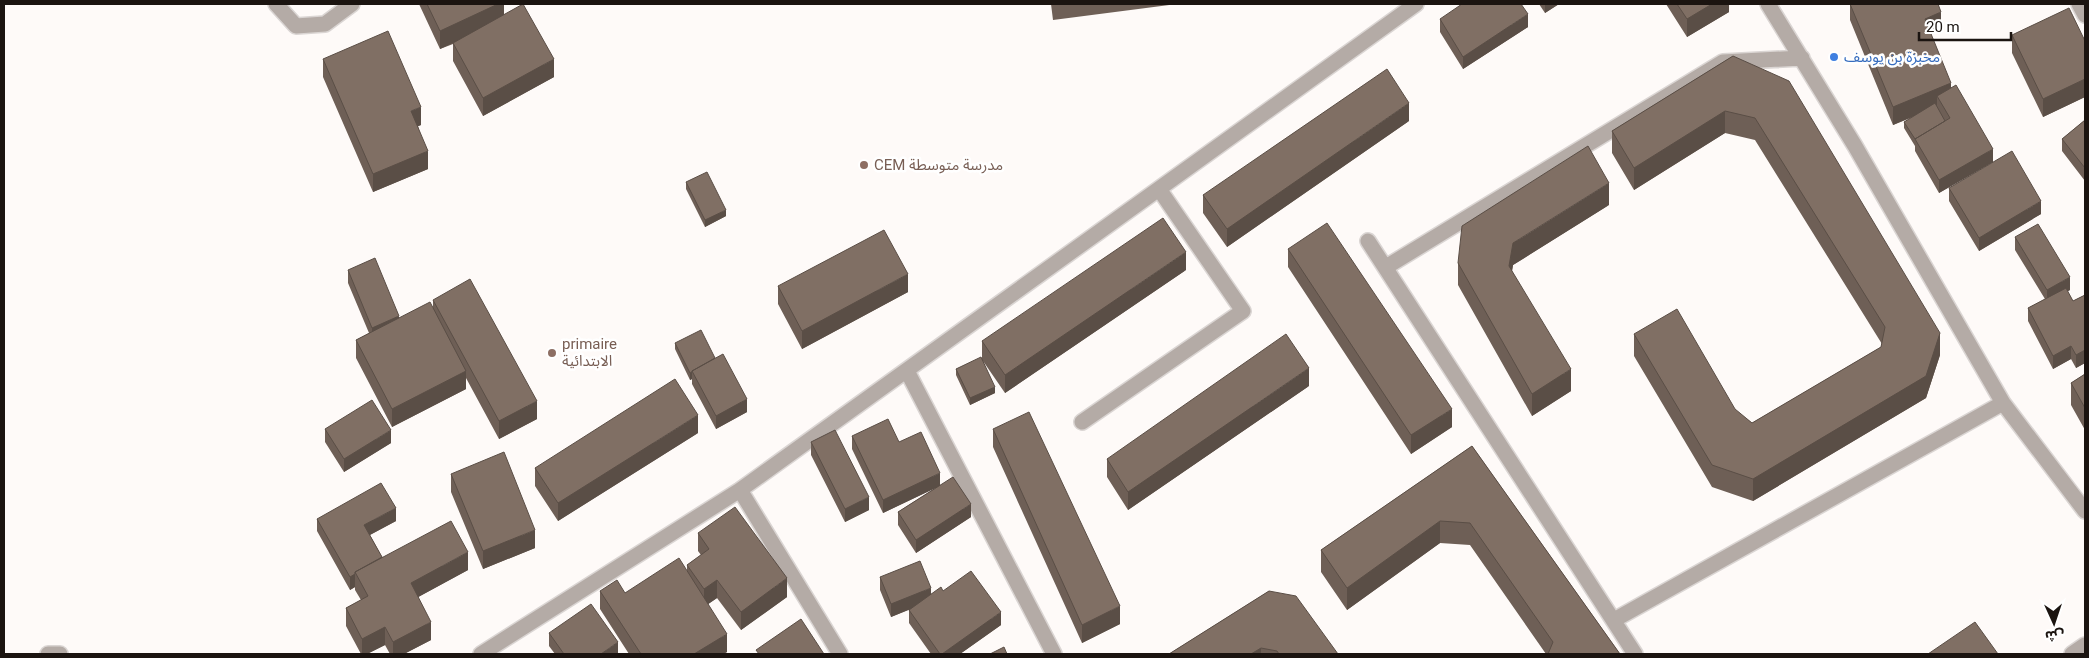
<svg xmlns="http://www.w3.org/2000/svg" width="2089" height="658" font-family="Roboto,'Noto Sans Arabic',sans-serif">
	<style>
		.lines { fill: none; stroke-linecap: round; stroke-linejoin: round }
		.minor-casing { stroke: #dad5d3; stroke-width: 18 }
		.minor { stroke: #b4aba6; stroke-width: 15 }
		.wall { fill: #6e5f56 }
		.shaded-wall { fill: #5a4e46 }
		.building { fill: #806f64; stroke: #5a4e46 }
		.shop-dot { fill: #3f7fe0; stroke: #fff; stroke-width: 2 }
		.education-dot { fill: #8d6e63; stroke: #fff; stroke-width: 2 }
		.labels { text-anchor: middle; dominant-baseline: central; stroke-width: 5; stroke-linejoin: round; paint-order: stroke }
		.shop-label { font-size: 15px; fill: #366cbe; stroke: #fff; text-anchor: start }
		.education-label { font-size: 15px; fill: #785e54; stroke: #fff; text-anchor: start }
	</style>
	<rect width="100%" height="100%" fill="#fefaf8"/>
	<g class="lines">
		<defs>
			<path id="minor" d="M276 4 296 26 325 24 352 4
				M1768 4 1855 146 2003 403 2085 511
				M2079 4 2085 15
				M1368 241 1635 654
				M1386 267 1723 62 1802 58
				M907 371 1054 654
				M1082 422 1243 311 1159 189
				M740 490 840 654
				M1614 620 2003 403
				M48 654H60
				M481 654 740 490 1416 4
				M2072 654 2085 645"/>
		</defs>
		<use href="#minor" class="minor-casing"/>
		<use href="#minor" class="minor"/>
	</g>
	<path class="wall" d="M419 4H504V14L554 77 483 116 453 61V44L440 49Z
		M1051 4H1177L1053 20Z
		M1539 4H1559L1545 13Z
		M1666 4H1729V12L1687 37Z
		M1850 4H1938L1941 30 1931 34 1951 88 1993 162 1939 193 1915 151V146L1904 128V122L1913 117 1893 125 1850 20Z
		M1440 19 1528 27 1463 69 1440 32Z
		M2012 35 2085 41V97L2043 117 2012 53Z
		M1733 56 1940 355 1926 398 1753 501 1712 487 1634 356V334L1752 423 1881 347 1882 344 1755 140 1725 133 1634 190 1612 153V131Z
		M323 59 421 125 418 126 428 169 373 192 323 77Z
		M2085 120V181L2062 151V139Z
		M1409 121 1227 247 1203 213V195Z
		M686 182 726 216 705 227 686 189Z
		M1949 188 2041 214 1979 251 1949 201Z
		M1609 205 1513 265 1512 271 1571 391 1532 416 1458 285V263Z
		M2015 237 2070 290 2067 291 2073 301 2085 295V363L2076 368 2071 359 2053 369 2028 321V308L2045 299 2015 250Z
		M1288 249 1452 427 1411 454 1288 267Z
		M348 270 399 318 433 308V300L537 419 499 439 466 378V389L392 427 356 358V340L369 333 348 283Z
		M1186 270 1005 393 983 361 995 393 970 405 956 375V369L982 358V341Z
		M778 286 908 292 802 349 778 304Z
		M675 343 715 358 747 412 716 429 692 384V379L690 380 675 349Z
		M2085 374V430L2071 405V383Z
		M1309 386 1128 510 1107 477V459Z
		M325 429 391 443 344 472 325 442Z
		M993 429 1120 624 1082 643 993 447Z
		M698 433 558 521 535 486V468Z
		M852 436 899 442 971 517 916 553 898 525V512L937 487 883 513 852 449Z
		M811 442 869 510 845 522 811 455Z
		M1472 446 1620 654H1546L1470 545 1440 543 1347 610 1321 572V550Z
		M451 474 535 548 483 569 451 492Z
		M317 519 396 521 370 535 382 557 468 570 418 597 431 640 404 654H390L385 645 367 654H361L346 626V608L361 600 355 590V587L350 590 317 531Z
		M698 533 787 597 741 630 717 598 708 604 727 652 723 654H629L600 609V591L625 593 687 571V565L701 555 698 551Z
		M880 577 931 594 943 591 1001 625 960 654H931L909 623V610L910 609 891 617 880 590Z
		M1269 591 1338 654H1169Z
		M549 633 618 654H555L549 646Z"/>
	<path class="shaded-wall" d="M498 4H504V19L440 49V31Z
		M1545 4H1559L1545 13Z
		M1712 4H1729V12L1687 37V19Z
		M1941 12V30L1925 37V19Z
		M1528 14V27L1463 69V57Z
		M554 59V77L483 116V98Z
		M2085 79V97L2043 117V99Z
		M1951 83V101L1937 96V106L1893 125V107Z
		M1409 103V121L1227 247V229Z
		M421 107V125L411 129V111Z
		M1725 111V133L1634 190V168Z
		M1993 149V162L1939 193V180Z
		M428 151V169L373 192V174Z
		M1609 183V205L1513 265 1509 288V266L1513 243Z
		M2041 201V214L1979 251V238Z
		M726 210V216L705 227V220Z
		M1186 252V270L1005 393V375Z
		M908 274V292L802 349V331Z
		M2070 277V290L2047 303V290Z
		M399 316V329L372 341V328Z
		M1940 333V355L1926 398 1753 501V479Z
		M2071 346V359L2053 369V356Z
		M2085 350V363L2076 368V355Z
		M1309 368V386L1128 510V492Z
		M1571 369V391L1532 416V394Z
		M466 371V389L392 427V409Z
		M692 372V379L690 380V373Z
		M995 387V393L970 405V398Z
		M747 399V412L716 429V416Z
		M537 401V419L499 439V421Z
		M1452 409V427L1411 454V435Z
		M698 415V433L558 521V503Z
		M391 430V443L344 472V459Z
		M940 473V486L883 513V500Z
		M869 497V510L845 522V509Z
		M971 504V517L916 553V540Z
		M396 508V521L364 538V525Z
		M1440 521V543L1347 610V588Z
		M535 530V548L483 569V551Z
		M468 552V570L411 601V583Z
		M355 574V587L350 590V577Z
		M787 578V597L741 630V612Z
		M717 580V598L704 607V589Z
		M931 588V601L891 617V604Z
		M1120 606V624L1082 643V625Z
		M1001 612V625L960 654H942Z
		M431 622V640L404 654H393V642Z
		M385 627V645L367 654H362V639Z
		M727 634V652L723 654H694Z
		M618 642V654H601Z
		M1261 648V654H1251Z"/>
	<path class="building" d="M427 4H498L440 31Z
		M523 4 554 59 483 98 453 43Z
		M1462 4H1521L1528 14 1463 57 1440 19Z
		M1677 4H1712L1687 19Z
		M1850 4H1938L1941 12 1925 19 1951 83 1893 107Z
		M2069 8 2085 41V79L2043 99 2012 35Z
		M388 31 421 107 411 111 428 151 373 174 323 59Z
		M1733 56 1789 81 1940 333 1926 376 1753 479 1712 465 1634 334 1677 309 1735 409 1752 423 1881 347 1885 327 1755 118 1725 111 1634 168 1612 131Z
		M1387 69 1409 103 1227 229 1203 195Z
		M1956 85 1993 149 1939 180 1915 139 1950 118 1937 96Z
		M1935 103 1945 121 1915 139 1904 122Z
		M2085 120V168L2062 139Z
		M1588 146 1609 183 1513 243 1509 266 1571 369 1532 394 1458 263 1462 226Z
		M2012 151 2041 201 1979 238 1949 188Z
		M707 172 726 210 705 220 686 182Z
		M1163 218 1186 252 1005 375 982 341Z
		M1327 223 1452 409 1411 435 1288 249Z
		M2038 224 2070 277 2047 290 2015 237Z
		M884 230 908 274 802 331 778 286Z
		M375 258 399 316 372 328 348 270Z
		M470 279 537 401 499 421 433 300Z
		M2066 288 2073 301 2085 295V350L2076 355 2071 346 2053 356 2028 308Z
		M430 302 466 371 392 409 356 340Z
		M701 330 715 358 692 371V372L690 373 675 343Z
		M1286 334 1309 368 1128 492 1107 459Z
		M723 354 747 399 716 416 692 371Z
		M981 357 995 387 970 398 956 369Z
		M2085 374V408L2071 383Z
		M675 379 698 415 558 503 535 468Z
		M372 400 391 430 344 459 325 429Z
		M1029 412 1120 606 1082 625 993 429Z
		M888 419 899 442 921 432 940 473 883 500 852 436Z
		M835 430 869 497 845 509 811 442Z
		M1472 446 1620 654H1548L1553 642 1470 523 1440 521 1347 588 1321 550Z
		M504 452 535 530 483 551 451 474Z
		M953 477 971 504 916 540 898 512Z
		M381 483 396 508 364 525 382 557 355 572V574L350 577 317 519Z
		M735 507 787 578 741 612 717 580 704 589 687 565 709 549 698 533Z
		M451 521 468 552 411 583 431 622 393 642 385 627 362 639 346 608 368 596 355 572Z
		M679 558 727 634 694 654H641L600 591 617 580 625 593Z
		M920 561 931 588 891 604 880 577Z
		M971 571 1001 612 942 654H940L909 610 941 587 943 591Z
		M1269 591 1296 596 1338 654H1279L1277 651 1261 648 1251 654H1169Z
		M591 604 618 642 601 654H564L549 633Z
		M801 619 824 654H759L756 650Z
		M1975 622 1998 654H1928Z
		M1004 647 1007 654H990Z"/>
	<circle class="shop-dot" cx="1834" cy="57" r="5"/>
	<g class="education-dot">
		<circle cx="864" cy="165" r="5"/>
		<circle cx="552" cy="353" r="5"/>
	</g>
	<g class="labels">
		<g class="shop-label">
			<text x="1844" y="57">مخبزة بن یوسف</text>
		</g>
		<g class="education-label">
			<text x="874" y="165">CEM مدرسة متوسطة</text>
			<text x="562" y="344">primaire<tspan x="562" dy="17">الابتدائية</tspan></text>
		</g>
	</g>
	<rect width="2089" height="658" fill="none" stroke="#1b1410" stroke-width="10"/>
	<g transform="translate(2054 623) rotate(177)" stroke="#ffffff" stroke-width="4" paint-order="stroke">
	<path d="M0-4L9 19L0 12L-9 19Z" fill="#1b1410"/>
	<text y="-8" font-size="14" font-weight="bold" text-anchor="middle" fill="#1b1410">ش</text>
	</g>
	<path d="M1919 32v8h92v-8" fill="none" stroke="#1b1410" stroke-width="2.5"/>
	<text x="1926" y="32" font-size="15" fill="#1b1410" stroke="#ffffff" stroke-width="4" paint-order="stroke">20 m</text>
</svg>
